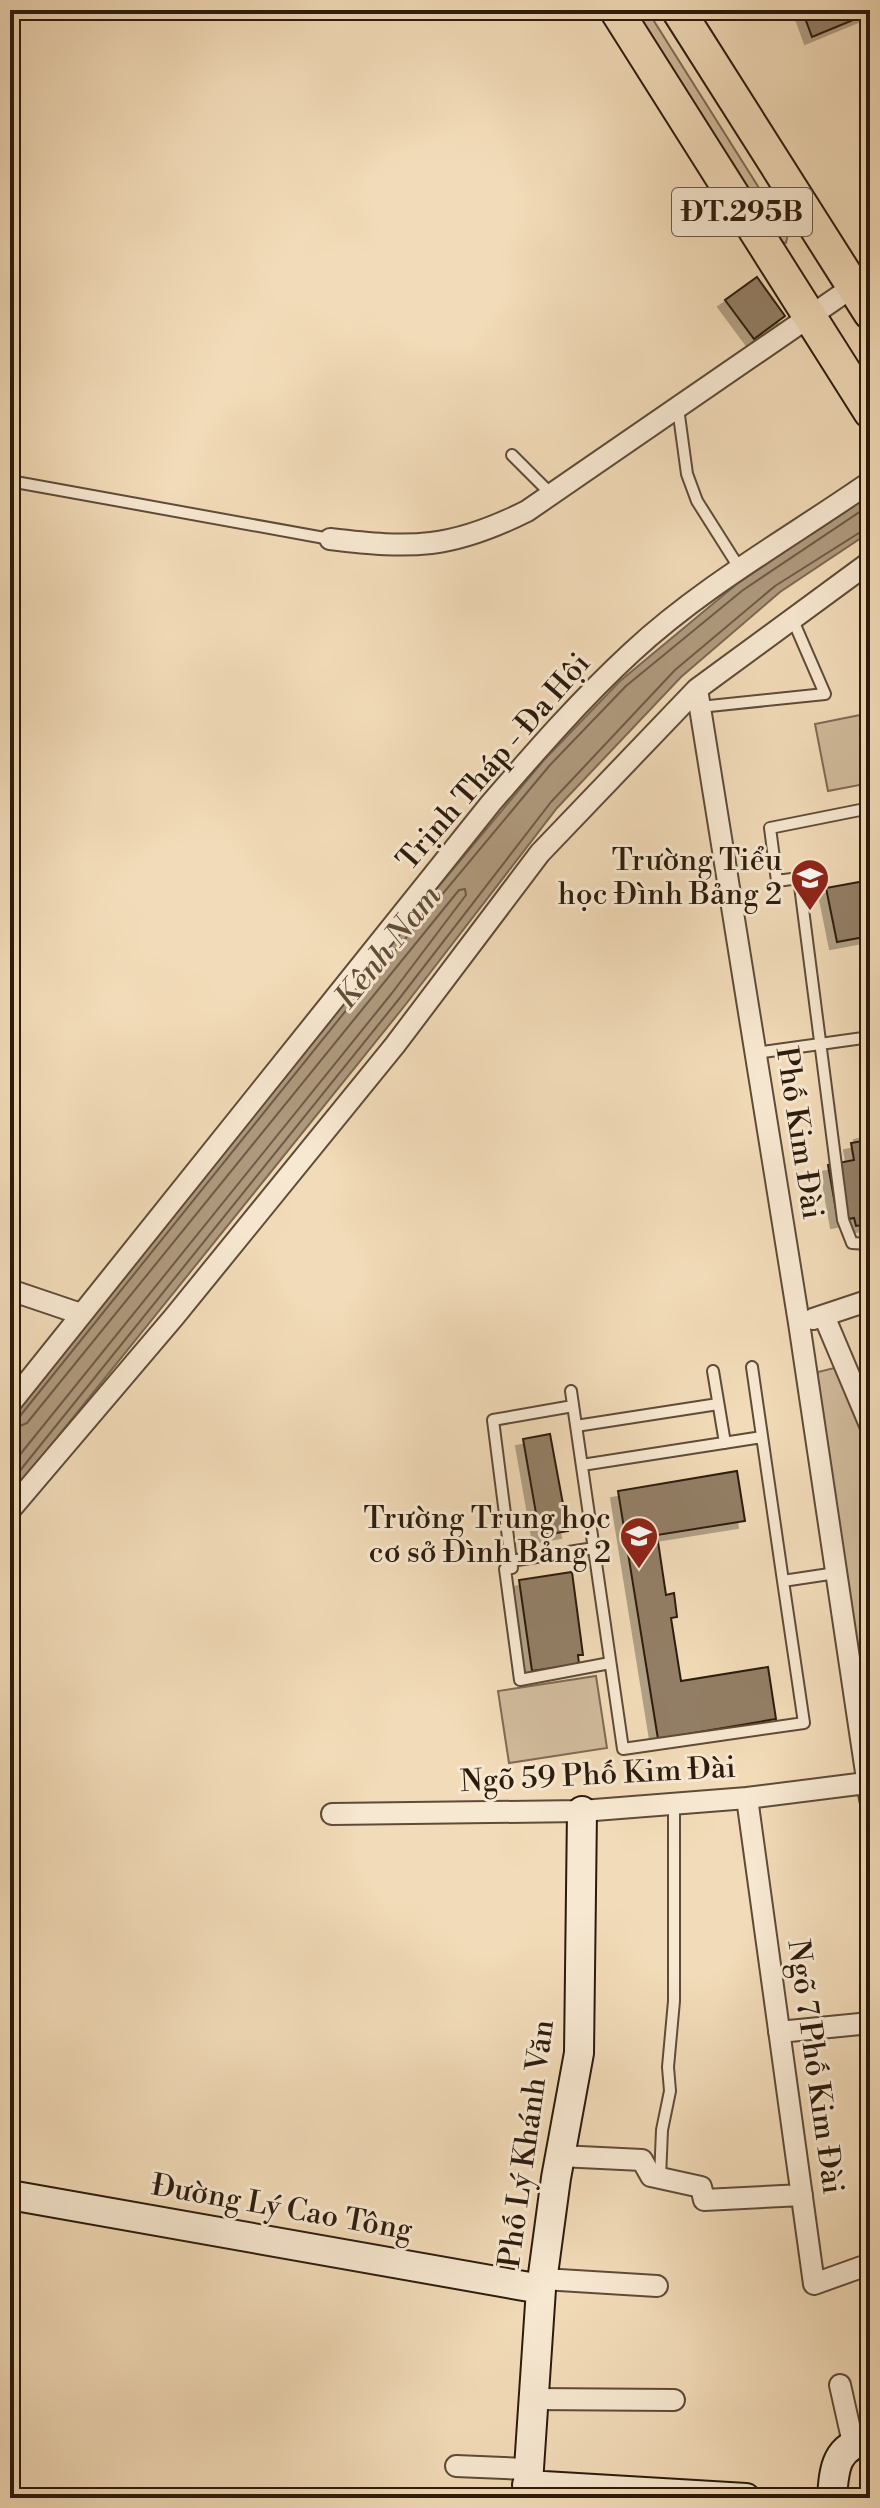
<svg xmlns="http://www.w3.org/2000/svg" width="880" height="2508" font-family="'Libre Bodoni',serif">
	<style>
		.green { fill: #d0ba9b; stroke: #7e6a54; stroke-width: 2 }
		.water { fill: #af9a7e; stroke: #7b6751; stroke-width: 2 }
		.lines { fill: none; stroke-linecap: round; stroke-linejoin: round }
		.shore { stroke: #6e5a46; stroke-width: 2 }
		.building { fill: #937f66; stroke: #2c1b0d; stroke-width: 2; filter: url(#shadow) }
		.lane-casing { stroke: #5e4b38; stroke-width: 14 }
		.street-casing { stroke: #5e4b38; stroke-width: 24 }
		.secondary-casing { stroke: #2c1b0d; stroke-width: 32 }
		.primary-casing { stroke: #2c1b0d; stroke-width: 36 }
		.lane { stroke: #f7e8d1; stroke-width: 10 }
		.street { stroke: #f7e8d1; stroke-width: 20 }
		.secondary { stroke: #f7e8d1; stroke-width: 28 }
		.primary { stroke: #f2dbb8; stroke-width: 32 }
		.labels { text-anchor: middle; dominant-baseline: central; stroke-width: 6; stroke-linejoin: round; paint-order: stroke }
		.shield { fill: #f7e8d1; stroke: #695848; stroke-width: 2 }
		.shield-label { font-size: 28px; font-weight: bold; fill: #2c1b0d }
		.street-label { font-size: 30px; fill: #2c1b0d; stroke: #f7e8d1 }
		.poi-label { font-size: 30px; fill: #2c1b0d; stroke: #f7e8d1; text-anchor: end }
		.water-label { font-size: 32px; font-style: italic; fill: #604e3a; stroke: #f7e8d1 }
	</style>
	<defs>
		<filter id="shadow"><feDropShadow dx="-7" dy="7" stdDeviation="0" flood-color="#0004"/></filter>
	</defs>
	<rect width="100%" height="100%" fill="#f2dbb8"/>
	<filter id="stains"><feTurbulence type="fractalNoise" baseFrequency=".0025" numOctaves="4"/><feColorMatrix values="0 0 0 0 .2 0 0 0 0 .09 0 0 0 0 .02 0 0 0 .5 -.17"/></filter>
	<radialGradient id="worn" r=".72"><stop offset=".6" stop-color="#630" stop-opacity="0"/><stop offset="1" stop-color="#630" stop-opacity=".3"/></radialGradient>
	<path class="green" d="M634 10H647L788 234 786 243 779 242Z
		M870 713V783L828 791 815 724Z
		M838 1367 844 1373 870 1439V1724L816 1383 818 1372Z
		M596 1676 607 1748 509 1763 498 1691Z"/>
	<path class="water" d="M870 495V532L780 592 681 677 557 808 406 1004 10 1496V1416L354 988 544 760 620 681 738 583Z"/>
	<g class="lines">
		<path class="shore" d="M10 1420 20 1416 360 993 550 765 626 686 743 590 870 505
			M10 1430 27 1423 459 890 465 889 466 895 392 993 10 1467
			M10 1483 399 999 551 802 675 670 775 586 870 526"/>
	</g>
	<path class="building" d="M802 10H870V13L812 37Z
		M757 277 785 316 754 339 725 300Z
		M870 880V936L837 942 826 888Z
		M870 1131V1224L856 1226 854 1218 838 1221 828 1165 854 1160 851 1143 863 1141 861 1133Z
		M550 1434 568 1531 540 1536 523 1439Z
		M737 1471 745 1521 657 1535 666 1595 674 1593 677 1617 671 1618 681 1681 768 1667 776 1719 658 1739 618 1491Z
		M572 1572 583 1655H578L579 1664 532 1671 519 1580Z"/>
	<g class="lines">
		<defs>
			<path id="lane" d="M678 408 687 474 697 501 740 569
				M512 455 551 494
				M10 481 330 539
				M700 707 825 694 792 618
				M870 808 770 828 777 881 799 878 843 1220 852 1243 870 1244
				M756 1053 870 1037
				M752 1367 783 1581 836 1573
				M713 1371 725 1443
				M571 1391 623 1749 804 1723 783 1581
				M573 1406 493 1420 511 1561 594 1548
				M576 1426 718 1404
				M582 1465 762 1437
				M511 1561 512 1568 505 1569 520 1680 610 1663
				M660 2178 662 2130 670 2091 668 2067 674 2001V1804"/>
			<path id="street" d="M330 539C413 549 451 549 527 511L870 275
				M870 562 697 689 799 1323 870 1799
				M10 1290 81 1314
				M824 1316 870 1425
				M813 1319 870 1300
				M10 1404 491 803C536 751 581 699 632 652 703 586 791 537 870 482
				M10 1510 174 1317 395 1045 540 853 697 689
				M747 1798 814 2284 870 2264
				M332 1814 582 1811 747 1798 866 1783
				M779 2032 870 2023
				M560 2156 642 2160 651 2176 701 2187 704 2200 802 2195
				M543 2279 657 2286
				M840 2385 853 2443
				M533 2399 674 2400
				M456 2466 527 2469"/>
			<path id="secondary" d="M10 2195 541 2289
				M527 2485 746 2498
				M527 2498 541 2289 556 2178 579 2053 582 1811
				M832 2498C834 2467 836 2446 870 2439"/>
			<path id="primary" d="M616 10 870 412
				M678 10 870 313"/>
		</defs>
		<use href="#lane" class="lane-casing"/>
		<use href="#street" class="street-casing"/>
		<use href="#secondary" class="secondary-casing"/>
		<use href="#primary" class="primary-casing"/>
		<use href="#lane" class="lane"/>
		<use href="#street" class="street"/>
		<use href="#secondary" class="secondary"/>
		<use href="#primary" class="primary"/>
	</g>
	<defs>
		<symbol id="school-pin" viewBox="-11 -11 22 30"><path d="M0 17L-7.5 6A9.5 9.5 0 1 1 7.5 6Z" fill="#8f2418" stroke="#f7e8d1"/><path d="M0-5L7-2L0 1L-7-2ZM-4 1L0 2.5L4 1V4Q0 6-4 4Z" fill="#fff"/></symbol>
	</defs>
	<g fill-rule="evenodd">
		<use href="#school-pin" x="788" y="856" width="44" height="60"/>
		<use href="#school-pin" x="617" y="1514" width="44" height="60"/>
	</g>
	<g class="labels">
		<rect class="shield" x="672" y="188" width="140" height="48" rx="6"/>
		<g class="shield-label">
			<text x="742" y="212">ĐT.295B</text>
		</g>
		<g class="street-label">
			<text transform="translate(494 762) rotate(-49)">Trịnh Tháp - Đa Hội</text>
			<text transform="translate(799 1133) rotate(81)">Phố Kim Đài</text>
			<text transform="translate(598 1775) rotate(-3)">Ngõ 59 Phố Kim Đài</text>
			<text transform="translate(815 2067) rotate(82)">Ngõ 7 Phố Kim Đài</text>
			<text transform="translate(527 2144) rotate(-82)">Phố Lý Khánh Văn</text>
			<text transform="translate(282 2208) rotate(10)">Đường Lý Cao Tông</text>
		</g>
		<g class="poi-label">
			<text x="782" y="861">Trường Tiểu<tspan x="782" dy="34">học Đình Bảng 2</tspan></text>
			<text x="611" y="1519">Trường Trung học<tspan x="611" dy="34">cơ sở Đình Bảng 2</tspan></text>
		</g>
		<g class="water-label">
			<text transform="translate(388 947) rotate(-51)">Kênh Nam</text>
		</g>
	</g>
	<rect width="880" height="2508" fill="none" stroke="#f2dbb8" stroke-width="40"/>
	<rect x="12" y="12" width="856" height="2484" fill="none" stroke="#2c1b0d" stroke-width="4"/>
	<rect x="20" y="20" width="840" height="2468" fill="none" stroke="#2c1b0d" stroke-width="2"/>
	<rect width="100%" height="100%" filter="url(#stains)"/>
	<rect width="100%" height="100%" fill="url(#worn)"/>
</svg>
